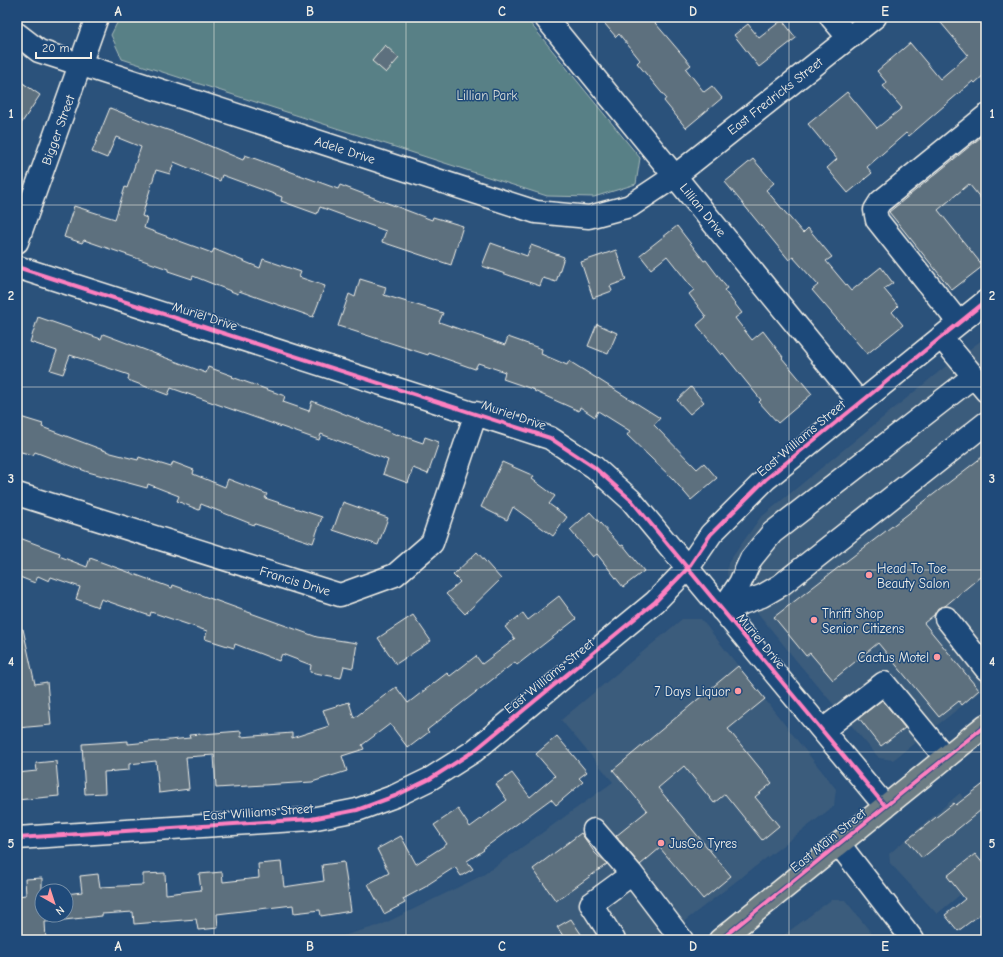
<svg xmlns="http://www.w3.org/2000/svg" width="1003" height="957" font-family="'Comic Neue',sans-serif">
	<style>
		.built { fill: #3a5b7c }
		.green { fill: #588086; stroke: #a6b8b7 }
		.building { fill: #5d707e; stroke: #f4f1e8 }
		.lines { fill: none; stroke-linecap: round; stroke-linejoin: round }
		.minor-casing { stroke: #f4f1e8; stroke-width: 25 }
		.major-casing { stroke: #f4f1e8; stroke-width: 25 }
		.minor { stroke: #1f4a7a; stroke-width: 22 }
		.major { stroke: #6d7d84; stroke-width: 22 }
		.cycleway-casing { stroke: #1f4a7a; stroke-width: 6 }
		.cycleway { stroke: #ff80c0; stroke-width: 4 }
		.grid { fill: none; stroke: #f4f1e8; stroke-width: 1; stroke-opacity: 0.55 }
		.poi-dot { fill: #ff9aa2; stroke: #1f4a7a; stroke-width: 1.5 }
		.labels { text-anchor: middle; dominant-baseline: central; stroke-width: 3; stroke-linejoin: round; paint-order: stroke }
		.park-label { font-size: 13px; fill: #dde0d9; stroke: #1f4a7a }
		.street-label { font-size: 13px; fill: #f4f1e8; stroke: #1f4a7a }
		.poi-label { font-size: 13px; fill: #f4f1e8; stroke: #1f4a7a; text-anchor: start }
		.neatline { fill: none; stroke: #f4f1e8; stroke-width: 1.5 }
		.grid-label { font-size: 13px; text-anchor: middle; font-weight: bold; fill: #f4f1e8 }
	</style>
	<rect width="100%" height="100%" fill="#2b527b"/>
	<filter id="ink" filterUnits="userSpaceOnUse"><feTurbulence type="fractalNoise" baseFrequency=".025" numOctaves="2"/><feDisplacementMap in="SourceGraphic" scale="8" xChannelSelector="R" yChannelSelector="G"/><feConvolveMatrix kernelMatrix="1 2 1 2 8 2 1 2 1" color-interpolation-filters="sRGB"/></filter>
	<g filter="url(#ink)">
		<path class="built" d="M986 128V264L950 293 883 212Z
			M986 337V687L893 760 879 758 799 664 727 575 728 563 760 518 941 370Z
			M682 619H701L836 789 834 806 660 940H328L381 925 483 875 613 782 561 720Z
			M986 782V873L937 914 890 863 889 854 960 793 964 799Z
			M831 900H845L877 940H777Z"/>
		<path class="green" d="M120 17H525L640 158 636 184 594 197 547 196 122 59 111 35Z"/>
		<path class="building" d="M599 17H650L691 65 686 69 704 92 712 86 722 98 686 128 664 101 666 98 637 63 640 60 619 34 616 37Z
			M936 17H986V73L975 83 973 81 909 136 906 133 867 167 872 173 848 193 827 168 837 159 808 124 847 92 877 128 902 108 883 86 887 83 877 71 910 43 940 79 968 55Z
			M782 20 796 38 759 67 734 35 748 24 759 38Z
			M385 45 399 58 386 73 372 61Z
			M17 79 40 95 17 130Z
			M110 108 153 125 191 138 243 160 245 155 338 189 340 185 432 220 433 217 463 226 451 265 382 242 386 231 320 207 317 214 281 201 282 197 222 175 220 181 174 162 170 174 156 170 142 216 147 218 144 228 212 253 214 249 260 268 263 259 301 272 299 277 325 286 313 317 239 291 238 294 193 276 192 279 168 271V269L84 240 82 243 64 237 74 206 115 219 125 187 127 188 141 147 116 137 107 158 92 152Z
			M986 133V205L969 184 938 210 983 266 952 290 889 212Z
			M753 159 774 183 766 190 803 233 808 228 832 257 826 261 851 291 881 267 893 283 884 289 898 306 892 312 903 325 867 354 812 290 818 285 793 257 789 260 725 182Z
			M677 226 704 261 706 260 727 288 724 290 742 313 735 318 752 340 763 331 783 357 782 358 812 394 778 423 759 402 761 400 723 353 721 355 697 325 706 317 689 294 694 290 667 256 651 269 640 255Z
			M491 243 527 256 531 245 564 257 556 282 543 278 540 286 482 266Z
			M616 250 626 280 610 286 612 291 593 298 581 262Z
			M360 279 386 287 384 295 443 313 439 322 505 345 508 337 542 349 541 354 567 365 569 361 660 418 654 425 697 469 704 463 717 478 691 500 673 479 627 435 630 431 598 411 595 417 580 407 579 411 534 391 535 390 503 379 505 372 478 363 475 369 429 353 428 355 338 326 349 294 355 297Z
			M38 317 101 339 103 334 206 373 208 367 233 376 232 377 285 396 283 402 309 411 312 401 397 435V434L423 443 425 437 439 442 428 474 413 468 408 483 383 474 388 460 321 434 319 440 171 388 168 395 128 380 129 375 70 355 63 374 50 370 57 351 30 342Z
			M597 324 617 333 608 354 588 346Z
			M691 387 704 402 690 414 677 400Z
			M17 416 43 424 42 427 111 453 138 460 139 457 171 467 173 462 194 470 193 474 225 487 228 479 267 494 265 498 322 517 313 543 255 524 254 525 201 504 199 510 177 501 179 496 148 484 147 488 88 472 35 452 33 455 17 451Z
			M986 454V572L945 606 938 608 934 615 924 623 979 690 962 705 959 701 939 717 878 643 833 680 810 653 806 656 774 617Z
			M502 462 534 476 532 479 555 496 549 504 567 517 553 536 513 507 507 520 481 507Z
			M343 502 388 518 378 545 333 530Z
			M590 512 621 546 623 545 644 571 623 587 597 554 593 557 570 530Z
			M17 537 60 553 59 556 87 567 90 558 172 588 173 585 317 637 357 643 353 668 344 666 341 678 310 672 311 665 282 654 279 661 235 644 234 648 205 639 207 631 151 612 150 616 101 599 98 607 76 599 80 587 51 577 49 581 38 576 35 583 17 576Z
			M477 552 501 579 465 614 446 594 460 582 453 575Z
			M559 596 576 619 517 665 515 662 427 730 429 732 408 748 390 724 362 745 364 749 342 756 347 771 312 782 216 788 214 755 186 757 189 789 159 793 156 761 129 764V770L104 772 105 793 85 794 82 744 128 741V744L190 738 189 735 241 731V737L292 733V738L329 726 323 710 349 702 354 718 396 687 408 703 447 673 450 676 476 656 482 664 515 639 505 627 523 613 528 620Z
			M413 615 431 641 396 664 378 638Z
			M23 629 35 684 47 682 51 725 17 728V630Z
			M738 666 765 699 728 729 772 783 755 797 779 826 762 840 725 794 714 803 684 766 658 788 731 876 703 899 660 848 640 865 616 836 647 811 613 770Z
			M882 700 905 728 881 746 859 718Z
			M557 736 587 772 579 778 583 782 556 805 551 799 483 849 484 850 467 861 473 869 461 876 455 867 427 885V886L403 899 405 903 384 914 368 884 389 873 377 849 401 836 416 864 447 844 434 825 458 809 470 827 507 800 496 784 512 773 530 797 555 776 536 754Z
			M56 761 59 796 17 800V773L37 771 36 763Z
			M986 782V806L922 858 907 840 954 803 956 805Z
			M581 833 595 853 607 864 556 901 533 869Z
			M975 854 986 867V910L958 931 945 915 965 899 947 876Z
			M281 862 284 887 324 881 322 865 344 862 351 911 321 916 320 910 294 913 293 905 217 914 218 928 198 930 196 919 134 924 133 912 102 914V916L45 922 46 940H17V896L26 895 25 879 42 878V915H66V894L82 892 80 876 98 874 100 887 143 885V874L165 873 166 894 201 890 199 874 222 872 223 882 259 878 258 864Z
			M571 919 585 940H566L557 927Z"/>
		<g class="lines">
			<defs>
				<path id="minor" d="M545 17 860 403
					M831 17 849 38
					M17 34 39 51 536 212 589 217 630 206 675 176 875 17
					M17 242 97 17
					M17 267 550 438 594 467 631 500 885 806
					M959 323 877 220 875 210 880 202 986 116
					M941 337 986 391
					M17 494 340 595 395 575 432 543 476 413
					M722 610 740 583 751 559 772 533 974 376
					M722 610 762 596 781 585 986 423
					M946 618 986 669
					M823 730 884 683 945 757
					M594 830 632 874
					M17 838 311 819 357 810 395 796 430 779 474 751 655 602 688 568 711 534 766 479 986 301
					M839 844 913 940
					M614 940 591 904 632 874 682 940"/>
				<path id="major" d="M720 940 986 725"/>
			</defs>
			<use href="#minor" class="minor-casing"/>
			<use href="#major" class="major-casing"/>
			<use href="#minor" class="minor"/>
			<use href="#major" class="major"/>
			<defs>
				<path id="cycleway" d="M17 267 550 438 594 467 631 500 885 806
					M17 838 311 819 357 810 395 796 430 779 474 751 655 602 688 568 711 534 766 479 986 301
					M720 940 986 725"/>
			</defs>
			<use href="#cycleway" class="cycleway-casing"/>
			<use href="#cycleway" class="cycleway"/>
		</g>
	</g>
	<path class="grid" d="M214 17V940M406 17V940M597 17V940M789 17V940M17 205H986M17 387H986M17 570H986M17 752H986"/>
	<g class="poi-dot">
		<circle cx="869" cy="575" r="4"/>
		<circle cx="814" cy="620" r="4"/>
		<circle cx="937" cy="657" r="4"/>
		<circle cx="738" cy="691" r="4"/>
		<circle cx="661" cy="843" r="4"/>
	</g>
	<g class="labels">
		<g class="park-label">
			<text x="487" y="95">Lillian Park</text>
		</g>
		<g class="street-label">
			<text transform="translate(775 96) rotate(-38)">East Fredricks Street</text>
			<text transform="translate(58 130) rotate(-70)">Bigger Street</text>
			<text transform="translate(345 150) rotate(18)">Adele Drive</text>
			<text transform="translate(703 210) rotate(51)">Lillian Drive</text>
			<text transform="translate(205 316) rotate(18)">Muriel Drive</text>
			<text transform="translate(514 415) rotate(19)">Muriel Drive</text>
			<text transform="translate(801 438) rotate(-40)">East Williams Street</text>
			<text transform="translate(295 581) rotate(17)">Francis Drive</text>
			<text transform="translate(761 641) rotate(50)">Muriel Drive</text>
			<text transform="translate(549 676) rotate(-39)">East Williams Street</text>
			<text transform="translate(258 812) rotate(-4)">East Williams Street</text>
			<text transform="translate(828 840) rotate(-39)">East Main Street</text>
		</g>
		<g class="poi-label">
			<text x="877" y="568">Head To Toe<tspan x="877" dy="15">Beauty Salon</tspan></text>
			<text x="822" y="613">Thrift Shop<tspan x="822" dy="15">Senior Citizens</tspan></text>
			<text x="929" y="657" text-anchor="end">Cactus Motel</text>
			<text x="730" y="691" text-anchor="end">7 Days Liquor</text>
			<text x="669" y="843">JusGo Tyres</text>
		</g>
	</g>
	<rect width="1003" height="957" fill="none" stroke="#1f4a7a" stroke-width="44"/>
	<g transform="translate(54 903) rotate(141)"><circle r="19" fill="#1f4a7a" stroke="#748da6"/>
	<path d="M0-3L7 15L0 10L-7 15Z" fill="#ff9aa2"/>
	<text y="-6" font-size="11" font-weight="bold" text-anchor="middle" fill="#f4f1e8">N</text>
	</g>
	<path d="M36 52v6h55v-6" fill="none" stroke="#f4f1e8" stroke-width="2"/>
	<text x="42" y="52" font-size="12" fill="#f4f1e8" stroke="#1f4a7a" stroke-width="3" paint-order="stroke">20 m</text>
	<rect x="22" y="22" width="959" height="913" class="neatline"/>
	<g class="grid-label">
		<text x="118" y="16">A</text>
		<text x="310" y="16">B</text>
		<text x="502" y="16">C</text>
		<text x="693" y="16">D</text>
		<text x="885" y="16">E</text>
		<text x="11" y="118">1</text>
		<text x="992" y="118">1</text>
		<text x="11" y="300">2</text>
		<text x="992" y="300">2</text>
		<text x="11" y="483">3</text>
		<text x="992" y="483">3</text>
		<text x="11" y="666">4</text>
		<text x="992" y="666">4</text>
		<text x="11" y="848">5</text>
		<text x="992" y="848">5</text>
		<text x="118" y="951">A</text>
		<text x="310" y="951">B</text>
		<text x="502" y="951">C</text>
		<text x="693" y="951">D</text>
		<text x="885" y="951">E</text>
	</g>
</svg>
